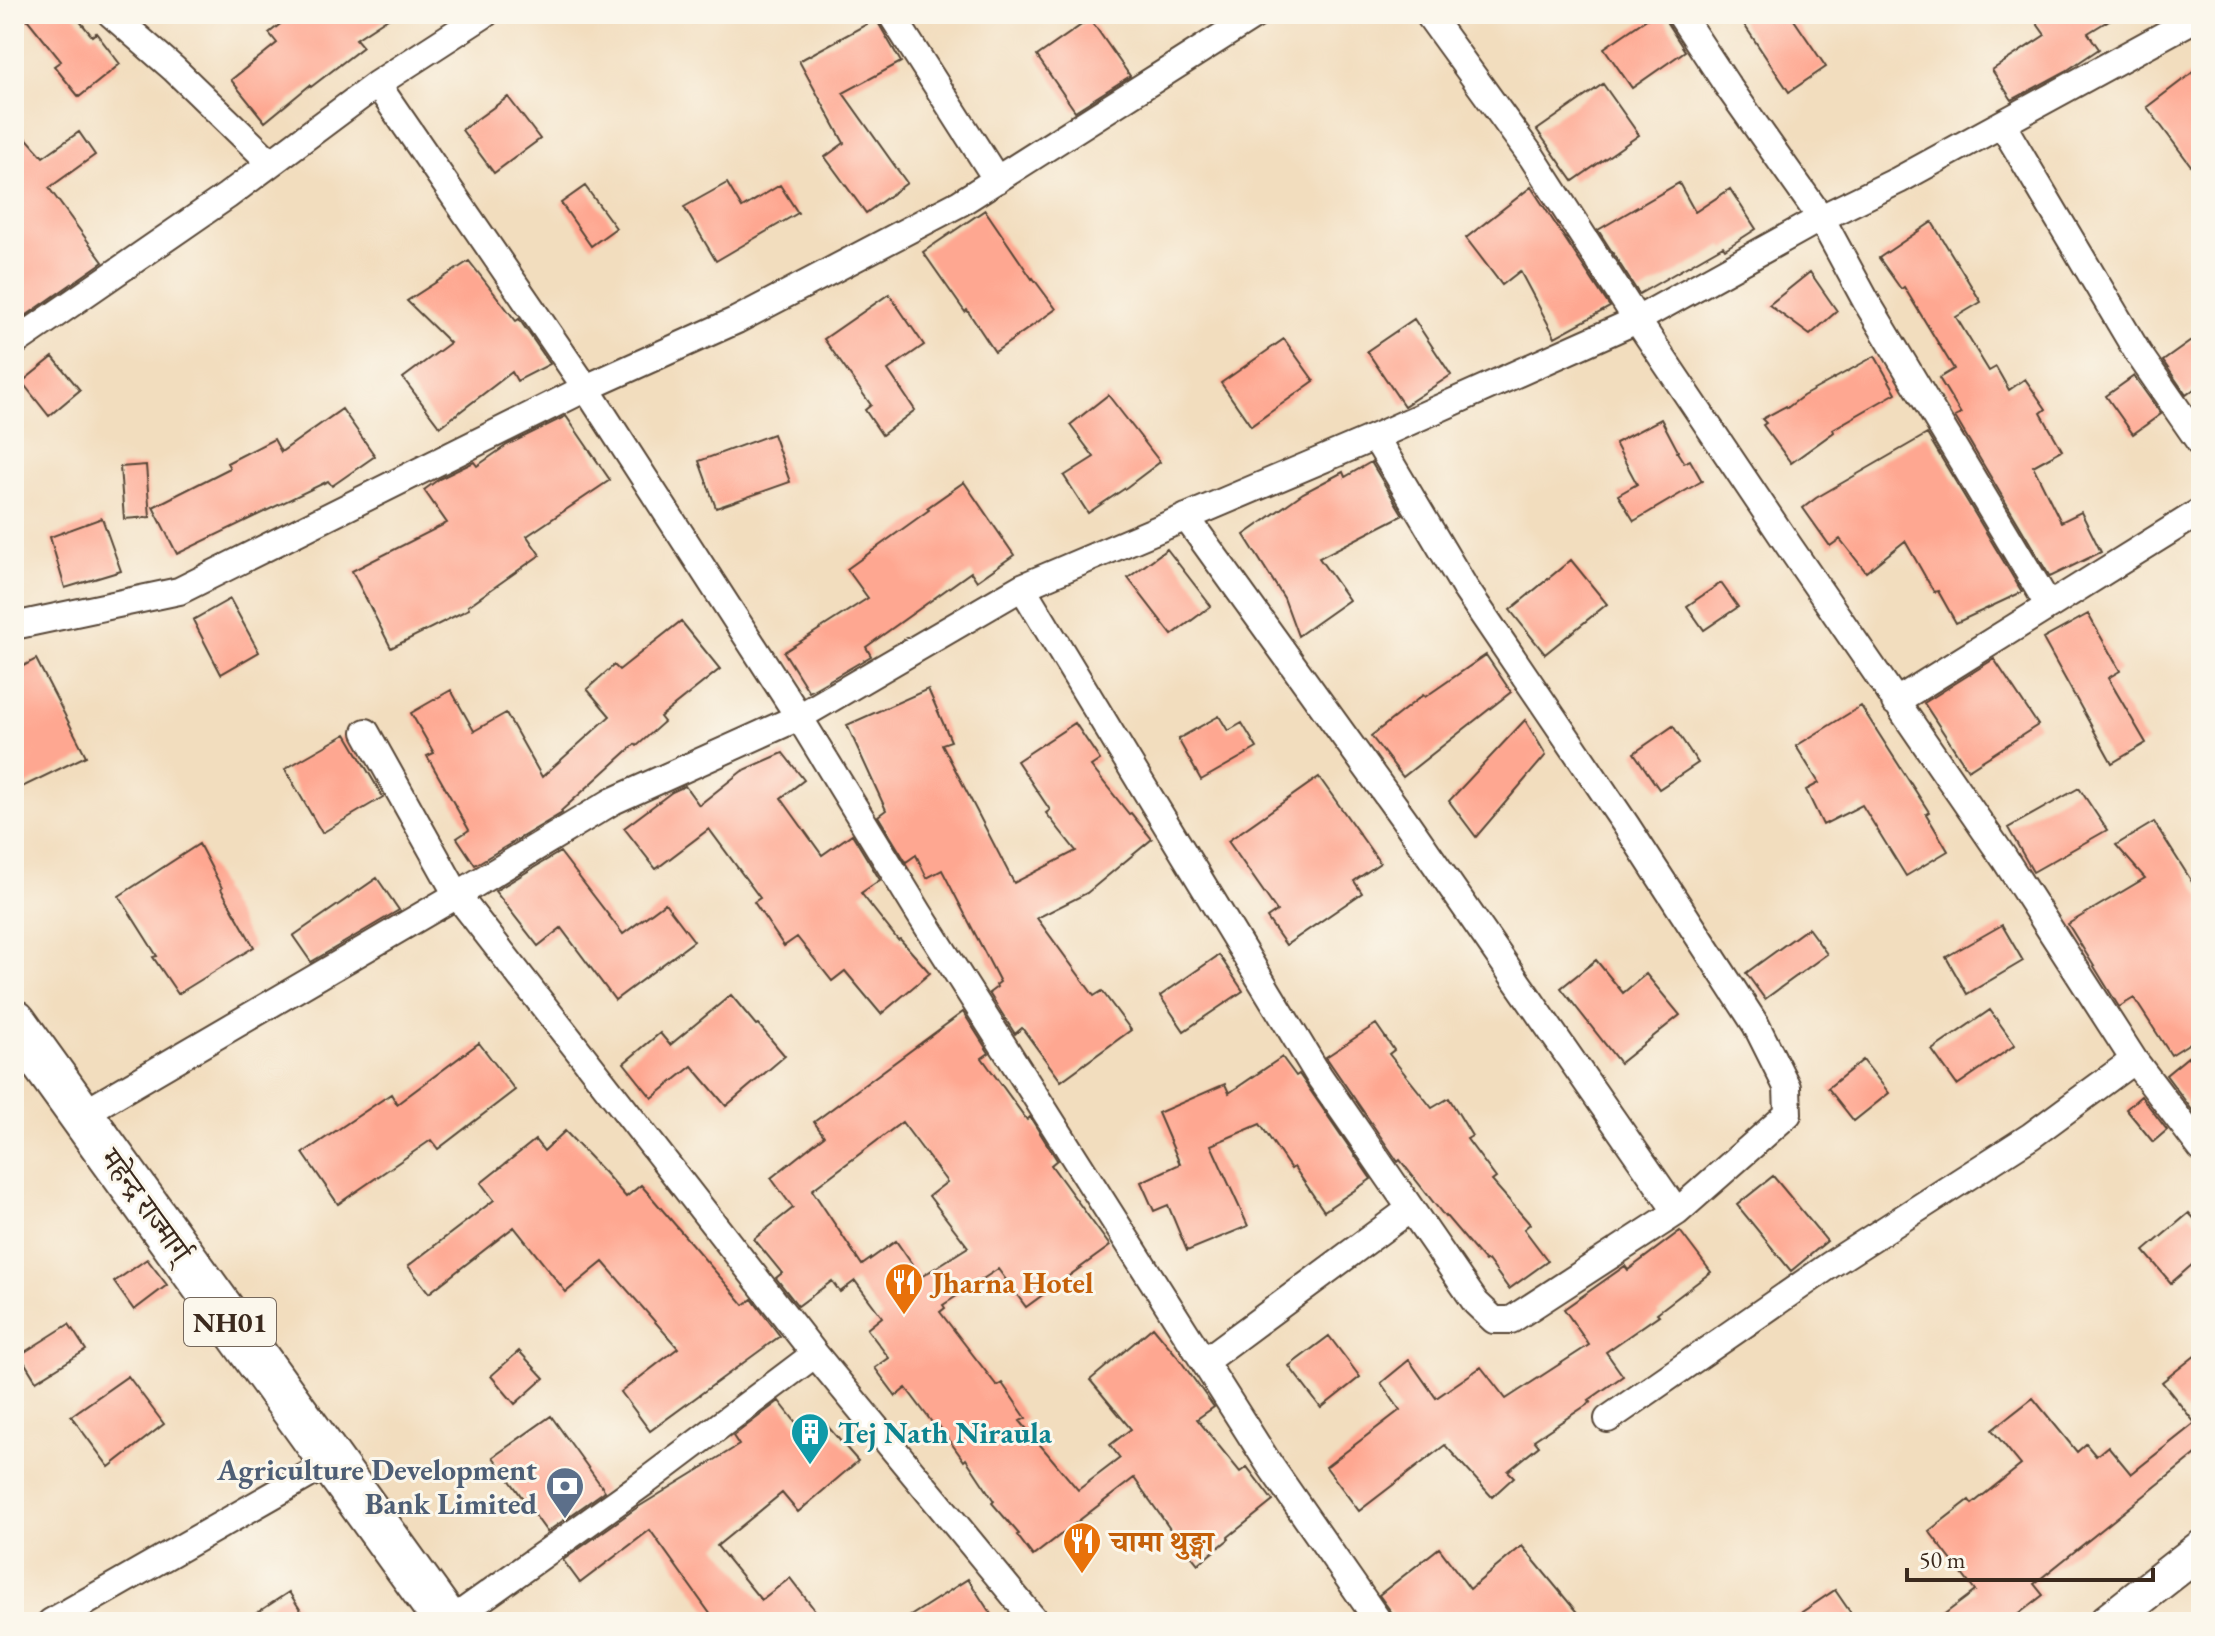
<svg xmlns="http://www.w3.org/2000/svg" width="2215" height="1636" font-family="'EB Garamond','Noto Serif Devanagari',serif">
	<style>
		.building { fill: #fea791; fill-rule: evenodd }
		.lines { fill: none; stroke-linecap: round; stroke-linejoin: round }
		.street-casing { stroke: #564536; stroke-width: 30 }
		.secondary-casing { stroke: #564536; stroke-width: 40 }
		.highway-casing { stroke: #564536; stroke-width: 48 }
		.street { stroke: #fff; stroke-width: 26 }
		.secondary { stroke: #fff; stroke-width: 36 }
		.highway { stroke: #fff; stroke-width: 44 }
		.labels { text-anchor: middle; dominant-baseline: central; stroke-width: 6; stroke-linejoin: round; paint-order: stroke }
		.shield { fill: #fbf7ec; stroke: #75685c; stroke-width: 2 }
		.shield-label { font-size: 28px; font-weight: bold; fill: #3b2a1e }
		.street-label { font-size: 30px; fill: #3b2a1e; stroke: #fbf7ec }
		.food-label { font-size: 30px; font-weight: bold; fill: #c56008; stroke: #fbf7ec; text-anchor: start }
		.culture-label { font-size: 30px; font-weight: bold; fill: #0d838f; stroke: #fbf7ec; text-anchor: start }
		.service-label { font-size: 30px; font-weight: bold; fill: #4e5e75; stroke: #fbf7ec; text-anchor: end }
	</style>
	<rect width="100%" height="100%" fill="#fbf7ec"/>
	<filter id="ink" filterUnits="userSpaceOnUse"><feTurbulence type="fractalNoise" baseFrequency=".0125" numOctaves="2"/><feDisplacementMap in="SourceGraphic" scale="16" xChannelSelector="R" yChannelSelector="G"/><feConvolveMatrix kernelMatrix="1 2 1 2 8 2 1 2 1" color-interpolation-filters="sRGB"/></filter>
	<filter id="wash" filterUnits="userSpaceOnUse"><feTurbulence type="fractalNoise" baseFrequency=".006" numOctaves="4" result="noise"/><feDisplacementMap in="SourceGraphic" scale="32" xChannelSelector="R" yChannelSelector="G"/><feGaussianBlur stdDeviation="1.8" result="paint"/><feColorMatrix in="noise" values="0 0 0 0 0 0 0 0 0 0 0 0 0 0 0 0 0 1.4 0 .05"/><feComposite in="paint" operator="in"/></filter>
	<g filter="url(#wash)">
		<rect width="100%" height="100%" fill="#f2ddbe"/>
		<g id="blocks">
			<path class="building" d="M23 14H74L92 36 96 33 120 64 79 97 54 66 61 61Z
				M293 14H394L356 39 363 47 311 87 310 85 265 122 231 80 277 43 269 33Z
				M1654 14H1664L1667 23 1685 51 1632 88 1604 48Z
				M1737 14H1790L1826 67 1789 92Z
				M2030 14H2119L2088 33 2099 49 2066 71 2012 100 1992 70 2045 35Z
				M876 19 901 62 843 93 907 183 866 213 825 157 844 143 799 61Z
				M1090 19 1130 76 1075 111 1037 56Z
				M2201 66V179L2147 107Z
				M1603 84 1639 135 1573 181 1537 130Z
				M508 97 540 139 494 173 462 130Z
				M14 124 43 157 79 132 95 155 49 188 103 262 14 324Z
				M727 183 742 208 780 185 798 213 716 261 684 207Z
				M1679 183 1695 212 1730 189 1756 229 1725 249 1723 246 1639 294 1598 230Z
				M585 186 616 228 591 246 561 203Z
				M1531 187 1610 307 1555 337 1520 271 1502 285 1466 238Z
				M985 210 1032 279 1033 278 1056 309 995 352 967 310 965 312 923 252Z
				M1932 222 1981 302 1956 317 1989 371 1996 367 2009 390 2025 379 2046 409 2041 413 2062 450 2033 466 2061 522 2081 512 2101 552 2050 577 1955 417 1961 414 1939 378 1954 369 1904 287 1901 289 1879 258Z
				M469 261 516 321 519 319 550 364 517 381 512 372 440 427 403 378 450 343 407 301Z
				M1810 272 1837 311 1810 335 1769 305Z
				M889 294 924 345 888 370 915 410 882 435 865 410 871 405 824 339Z
				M1414 319 1451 375 1404 406 1367 351Z
				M2201 334V384L2186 395 2163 361Z
				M1284 339 1314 381 1251 426 1221 383Z
				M1875 356 1896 393 1833 429 1834 432 1791 463 1763 425 1766 423 1762 419 1786 406 1787 408 1803 396Z
				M53 357 80 390 49 416 22 382Z
				M2134 376 2161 414 2133 434 2106 396Z
				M1108 395 1160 462 1127 487 1088 513 1064 476 1094 457 1070 425Z
				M342 409 375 456 332 486 328 481 177 554 153 507 230 468 227 463 274 439 281 452Z
				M566 416 610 480 527 536 540 555 468 606 469 609 391 648 352 571 447 523 424 490 439 479 474 462 477 466 507 445Z
				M1661 419 1678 451 1677 452 1684 463 1690 460 1702 481 1634 521 1618 495 1637 484 1615 443Z
				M773 434 790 482 716 508 699 461Z
				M1927 434 2022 592 1956 623 1938 591 1934 592 1905 541 1866 572 1840 539 1830 546 1803 508 1816 498Z
				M1371 462 1403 515 1319 558 1349 600 1298 636 1284 598 1244 535 1303 493 1343 472 1345 477Z
				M146 465 150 517 124 519 120 467Z
				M964 482 1014 555 977 581 971 572 866 647 871 656 809 692 784 652 868 598 847 569 929 510 927 508Z
				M102 518 121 571 65 588 50 537Z
				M1167 549 1211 606 1172 635 1128 578Z
				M1571 560 1607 604 1545 654 1510 610Z
				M1721 583 1738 607 1704 630 1687 606Z
				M230 599 259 652 221 674 193 620Z
				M2088 614 2120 671 2108 678 2146 743 2112 763 2043 639Z
				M681 621 720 669 660 717 664 722 637 746 635 744 561 811 562 813 475 865 457 838 469 830 427 756 434 753 411 713 451 690 474 731 506 713 542 777 610 716 587 689 614 665 619 670Z
				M1486 655 1511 692 1403 777 1371 736 1423 695 1425 697Z
				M36 659 86 756 14 791V671Z
				M1994 659 2038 725 1968 770 1924 703Z
				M928 689 951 741 942 744 1014 883 1076 851 1046 813 1050 810 1017 761 1075 723 1100 760 1091 766 1129 814 1131 813 1152 839 1087 893 1037 918 1094 996 1102 991 1131 1030 1061 1081 1022 1028 1015 1034 989 993 997 987 996 985 1000 982 942 870 927 878 916 855 906 862 878 816 886 810 847 725Z
				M1861 706 1929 812 1926 814 1948 851 1906 876 1862 805 1823 825 1806 790 1819 783 1796 746Z
				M1219 716 1228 731 1242 723 1257 748 1201 780 1178 739Z
				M1525 720 1546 755 1476 837 1449 801Z
				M1673 726 1698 763 1659 789 1634 753Z
				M346 734 383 797 322 833 285 769Z
				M783 753 804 780 781 798 822 855 852 834 880 880 861 893 898 940 900 939 930 973 881 1014 845 971 832 981 797 937 784 946 754 902 760 898 709 829 656 869 624 828 672 792 685 786 699 805 742 771Z
				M1319 777 1380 863 1354 881 1362 893 1286 945 1267 918 1277 911 1228 841Z
				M2079 788 2107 830 2033 872 2008 828Z
				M2154 822 2201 896V1036L2171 1055 2134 998 2119 1007 2068 924 2145 878 2116 845Z
				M199 844 222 888 221 889 254 947 178 994 153 957 157 956 119 896Z
				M560 852 623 934 665 903 694 941 615 1000 561 928 538 946 495 891Z
				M377 878 399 910 311 962 293 936Z
				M2002 925 2023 961 1967 994 1946 957Z
				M1808 928 1827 954 1765 999 1746 973Z
				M1219 955 1243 991 1184 1031 1160 996Z
				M1596 960 1623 993 1646 974 1680 1015 1620 1063 1561 988Z
				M731 995 756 1025 758 1024 785 1056 726 1106 692 1066 652 1098 624 1063 660 1033 670 1045Z
				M1990 1010 2015 1045 1957 1085 1932 1050Z
				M963 1012 989 1053 982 1058 1027 1120 1030 1117 1057 1160 1051 1165 1110 1246 1026 1307 998 1269 943 1305 945 1308 940 1312 997 1386 1002 1383 1026 1418 1020 1421 1078 1490 1120 1458 1110 1445 1131 1429 1090 1380 1153 1327 1177 1356 1214 1407 1197 1419 1240 1472 1247 1467 1273 1501 1228 1537 1229 1539 1198 1564 1170 1529 1134 1478 1033 1556 1017 1535 1019 1534 992 1503 994 1501 966 1459 964 1461 937 1423 934 1425 906 1388 896 1396 875 1368 889 1358 867 1329 882 1317 855 1281 840 1292 832 1281 798 1306 776 1278 782 1273 754 1239 793 1208 771 1178 824 1136 814 1122ZM902 1122 947 1182 929 1196 968 1247 921 1277 896 1241 862 1265 812 1190Z
				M1376 1024 1394 1050 1389 1054 1432 1108 1449 1098 1472 1136 1467 1139 1496 1178 1492 1181 1530 1224 1524 1229 1548 1261 1509 1289 1488 1260 1485 1262 1446 1216 1445 1217 1400 1160 1398 1162 1326 1057Z
				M479 1043 515 1090 438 1149 431 1140 338 1204 303 1153 391 1094 397 1104Z
				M2189 1056 2201 1070V1122L2166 1075Z
				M1282 1057 1296 1076 1299 1074 1371 1179 1324 1211 1294 1167 1291 1169 1260 1124 1211 1145 1248 1226 1187 1251 1168 1205 1154 1211 1141 1182 1180 1164 1158 1113 1225 1084 1229 1093Z
				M1863 1060 1889 1093 1854 1121 1828 1088Z
				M2141 1096 2167 1130 2153 1142 2126 1109Z
				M565 1131 605 1173 626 1197 641 1185 744 1305 752 1299 780 1336 650 1431 621 1392 678 1348 603 1262 566 1292 514 1227 429 1293 408 1266 494 1200 481 1183 535 1140 544 1151Z
				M1773 1176 1827 1241 1791 1271 1737 1205Z
				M2189 1213 2201 1226V1257L2171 1283 2144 1251Z
				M1680 1231 1711 1272 1657 1313 1659 1315 1606 1352 1623 1376 1589 1400 1591 1402 1534 1440 1539 1446 1508 1471 1514 1477 1492 1497 1445 1445 1359 1511 1326 1467 1400 1410 1381 1383 1409 1360 1436 1398 1481 1367 1506 1399 1589 1345 1564 1309 1625 1266 1628 1270Z
				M147 1259 167 1285 134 1310 114 1282Z
				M69 1324 86 1350 36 1381 20 1355Z
				M1329 1336 1360 1377 1321 1408 1289 1366Z
				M519 1351 544 1378 515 1404 491 1376Z
				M2201 1351V1450L2034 1584 2043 1595 2008 1622H1934L1975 1591 1929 1531 1969 1500 1972 1504 2021 1465 1992 1430 2033 1398 2077 1452 2086 1444 2096 1456 2108 1446 2131 1474 2195 1423 2162 1382Z
				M128 1376 164 1424 109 1467 71 1416Z
				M779 1401 805 1434 822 1420 858 1461 798 1512 782 1493 717 1546 761 1600 790 1578 824 1622H716L650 1530 580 1583 563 1560 635 1509 739 1445 733 1436Z
				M551 1416 605 1491 547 1532 493 1457Z
				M1522 1546 1585 1622H1395L1392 1613 1379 1595 1439 1548 1470 1589Z
				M968 1579 996 1622H901Z
				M1835 1590 1857 1622H1787Z
				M289 1592 308 1622H243Z"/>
		</g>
	</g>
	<g filter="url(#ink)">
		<use href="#blocks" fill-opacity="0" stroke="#564536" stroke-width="2"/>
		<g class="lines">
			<defs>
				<path id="street" d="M111 14 174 69 271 163
					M891 14 997 180
					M1428 14 1532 157 1637 320 1789 546 2004 858 2134 1060 2201 1148
					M1680 14 1727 85 1821 218 1866 301 2049 606
					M377 84 586 388 799 717 919 913 1269 1464 1379 1622
					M2002 124 2138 353 2201 444
					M14 343 227 196 377 84 485 14
					M1186 517 1404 819 1677 1212
					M1022 587 1319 1076 1476 1303 1494 1320H1511L1677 1212 1788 1114 1787 1087 1756 1025 1626 825 1465 588 1375 437
					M14 626 179 591 586 388 737 320 960 203 1257 14
					M1895 702 2201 511
					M81 1115 457 895 366 732
					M815 1354 457 895 613 801 799 717 1022 587 1375 437 1637 320 1821 218 1899 180 2201 15
					M1205 1361 1410 1209
					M1608 1419 1830 1265 2031 1136 2134 1060
					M51 1622 331 1462
					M449 1622 645 1482 815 1354 1036 1622"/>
				<path id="secondary" d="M2108 1622 2201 1549"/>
				<path id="highway" d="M14 1022 447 1622"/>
			</defs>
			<use href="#street" class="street-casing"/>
			<use href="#secondary" class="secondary-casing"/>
			<use href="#highway" class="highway-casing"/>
			<use href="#street" class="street"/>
			<use href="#secondary" class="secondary"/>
			<use href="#highway" class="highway"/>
		</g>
	</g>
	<defs>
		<symbol id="restaurant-pin" viewBox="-11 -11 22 30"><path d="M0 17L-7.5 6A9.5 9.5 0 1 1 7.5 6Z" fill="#e8710a" stroke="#fbf7ec"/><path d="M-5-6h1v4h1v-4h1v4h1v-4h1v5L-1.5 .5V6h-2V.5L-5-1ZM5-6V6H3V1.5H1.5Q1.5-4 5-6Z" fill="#fff"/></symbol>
		<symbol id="building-pin" viewBox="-11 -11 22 30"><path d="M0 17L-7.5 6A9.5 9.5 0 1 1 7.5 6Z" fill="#0f9aa8" stroke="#fbf7ec"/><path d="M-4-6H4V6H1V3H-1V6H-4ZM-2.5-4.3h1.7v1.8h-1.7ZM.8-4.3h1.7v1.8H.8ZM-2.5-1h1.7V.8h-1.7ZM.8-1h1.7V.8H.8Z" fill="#fff"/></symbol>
		<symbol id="bank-pin" viewBox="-11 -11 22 30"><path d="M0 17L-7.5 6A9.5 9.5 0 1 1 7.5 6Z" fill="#5c6f8a" stroke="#fbf7ec"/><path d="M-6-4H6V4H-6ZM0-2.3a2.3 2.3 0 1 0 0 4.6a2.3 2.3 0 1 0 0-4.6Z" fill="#fff"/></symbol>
	</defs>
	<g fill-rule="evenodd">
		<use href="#restaurant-pin" x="882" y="1260" width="44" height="60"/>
		<use href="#building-pin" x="788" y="1410" width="44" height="60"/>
		<use href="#bank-pin" x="543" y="1464" width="44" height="60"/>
		<use href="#restaurant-pin" x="1060" y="1519" width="44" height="60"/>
	</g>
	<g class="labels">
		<rect class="shield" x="184" y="1298" width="92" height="48" rx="6"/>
		<g class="shield-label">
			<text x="230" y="1322">NH01</text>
		</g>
		<g class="street-label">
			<text transform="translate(146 1205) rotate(54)">महेन्द्र राज्मार्ग्</text>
		</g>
		<g class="food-label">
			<text x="932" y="1282">Jharna Hotel</text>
			<text x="1110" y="1541">चामा थुङ्मा</text>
		</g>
		<g class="culture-label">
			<text x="838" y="1432">Tej Nath Niraula</text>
		</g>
		<g class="service-label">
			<text x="537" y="1469">Agriculture Development<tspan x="537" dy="34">Bank Limited</tspan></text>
		</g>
	</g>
	<rect width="2215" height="1636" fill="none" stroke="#fbf7ec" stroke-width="48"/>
	<path d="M1907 1568v12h246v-12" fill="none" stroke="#3b2a1e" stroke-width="4"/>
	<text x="1919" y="1568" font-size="24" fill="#3b2a1e" stroke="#fbf7ec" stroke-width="6" paint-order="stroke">50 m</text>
</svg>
